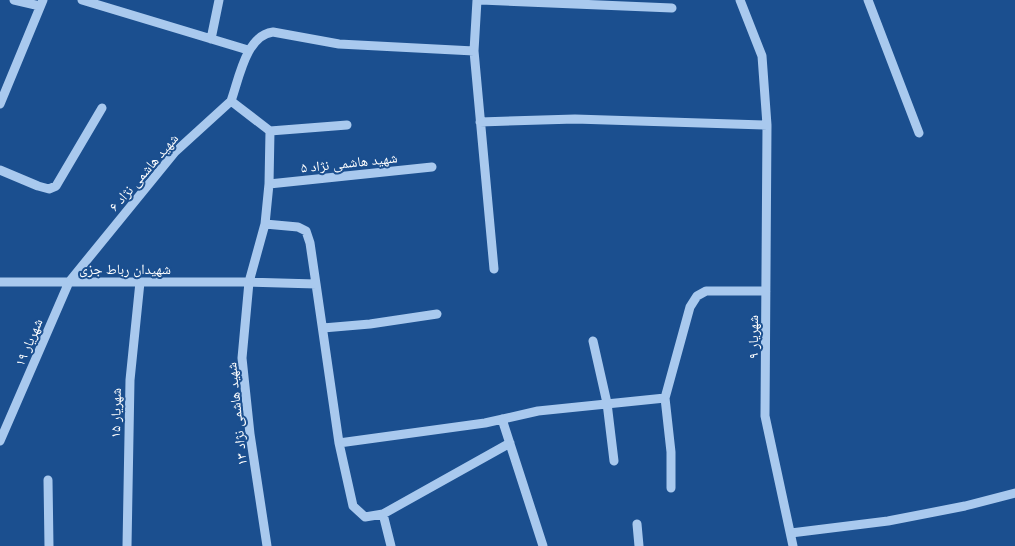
<svg xmlns="http://www.w3.org/2000/svg" width="1015" height="546" font-family="'Open Sans','Noto Naskh Arabic',sans-serif">
	<style>
		.lines { fill: none; stroke-linecap: round; stroke-linejoin: round }
		.minor { stroke: #a9c9ee; stroke-width: 9 }
		.labels { text-anchor: middle; dominant-baseline: central; stroke-width: 4; stroke-linejoin: round; paint-order: stroke }
		.street-label { font-size: 14px; fill: #fff; stroke: #1b4f8f }
	</style>
	<rect width="100%" height="100%" fill="#1b4f8f"/>
	<g class="lines">
		<path class="minor" d="M14 0 40 6
			M82 0 248 50
			M477 0 474 51 494 269
			M481 0 672 8
			M740 0 762 56 767 125 765 416 793 546
			M868 0 919 133
			M211 39 219 0
			M231 101C239 79 246 35 273 32L339 44 474 51
			M0 104 43 0
			M480 122 575 119 767 125
			M270 131 347 125
			M0 170 38 186 49 189 56 186 102 108
			M269 184 432 167
			M265 224 298 227 306 231 310 243 316 284
			M0 282H249L316 284 339 443 353 506 365 517 383 514 510 443
			M323 328 370 324 437 314
			M593 341 607 403 614 461
			M502 419 543 546
			M0 441 69 282 175 152 231 101 270 131
			M339 443 485 423 538 411 665 398
			M48 480 49 546
			M671 488V452L665 398 690 307 697 296 706 291H766
			M383 514 391 546
			M637 524 639 546
			M791 533 888 521 965 506 1015 493
			M127 546 130 380 140 282
			M267 546 250 434 242 358 249 282 265 224 269 184 270 131"/>
	</g>
	<g class="labels">
		<g class="street-label">
			<text transform="translate(349 162) rotate(-6)">شهید هاشمی نژاد ۵</text>
			<text transform="translate(143 172) rotate(-49)">شهید هاشمی نژاد ۶</text>
			<text x="125" y="268">شهیدان رباط جزی</text>
			<text transform="translate(752 337) rotate(-90)">شهریار ۹</text>
			<text transform="translate(28 342) rotate(-67)">شهریار ۱۹</text>
			<text transform="translate(115 413) rotate(-89)">شهریار ۱۵</text>
			<text transform="translate(236 414) rotate(-96)">شهید هاشمی نژاد ۱۳</text>
		</g>
	</g>
</svg>
